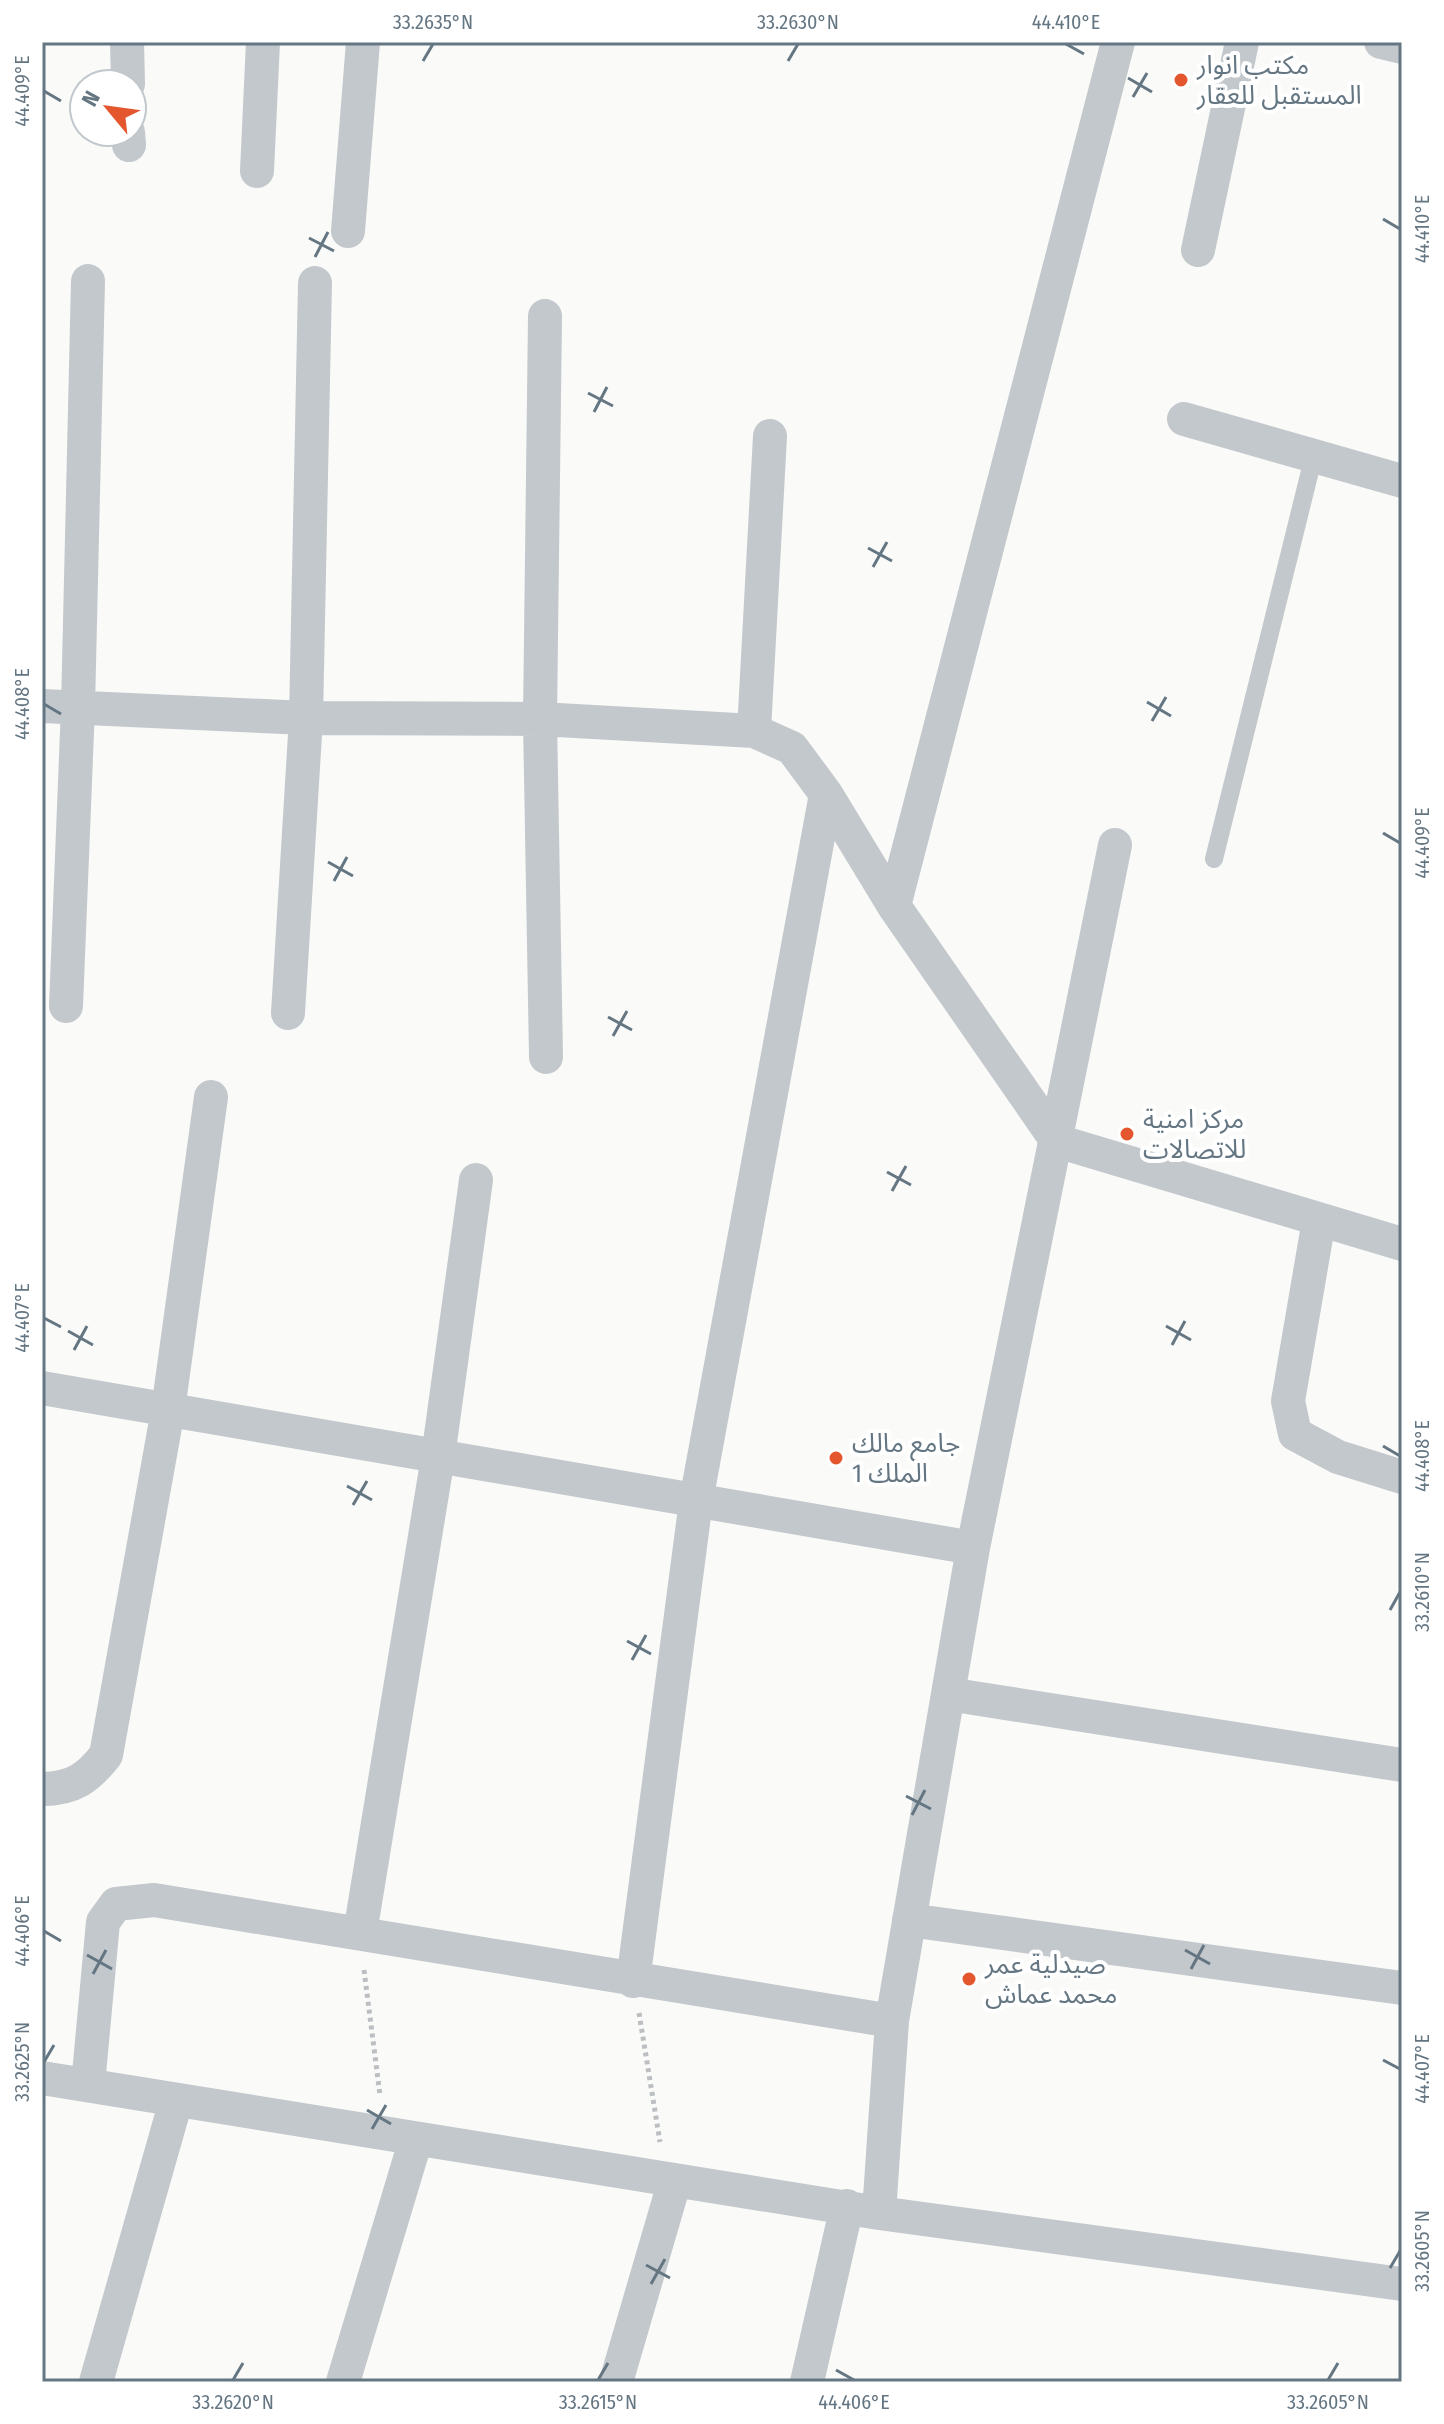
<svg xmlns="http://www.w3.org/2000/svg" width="1444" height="2424" font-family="'Fira Sans Condensed','Noto Sans Arabic',sans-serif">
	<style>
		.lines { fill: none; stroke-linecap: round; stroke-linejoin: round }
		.path { stroke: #bbbfc2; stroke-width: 5; stroke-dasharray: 4 4; stroke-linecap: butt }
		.lane { stroke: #c3c8cc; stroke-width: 18 }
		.street { stroke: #c3c8cc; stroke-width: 34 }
		.ticks { fill: none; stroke: #657683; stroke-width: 3 }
		.poi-dot { fill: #e4572e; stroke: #fff; stroke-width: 3 }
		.labels { text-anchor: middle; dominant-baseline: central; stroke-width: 8; stroke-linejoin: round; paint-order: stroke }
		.poi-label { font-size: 26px; fill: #657683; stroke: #fff; text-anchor: start }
		.neatline { fill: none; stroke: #657683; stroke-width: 3 }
		.ticks-label { font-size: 20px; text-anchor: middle; fill: #657683 }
	</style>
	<rect width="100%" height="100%" fill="#fafaf8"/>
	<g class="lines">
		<path class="path" d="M364 1970 380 2095
			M639 2013 660 2142"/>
		<path class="lane" d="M1214 859 1314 455"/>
		<path class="street" d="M127 42 128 84
			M1381 42 1402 47
			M128 132 129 145
			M257 171 263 42
			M348 231 363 42
			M1198 250 1242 42
			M545 316 540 719 546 1057
			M1184 419 1402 481
			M42 706 306 718 540 719 754 731 792 748 826 794 894 906 1057 1141 1402 1244
			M754 731 770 436
			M894 906 1118 42
			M66 1006 78 707 88 281
			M288 1013 306 718 315 283
			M1319 1220 1288 1401 1295 1434 1338 1457 1402 1477
			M42 1388 973 1548
			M948 1694 1402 1765
			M42 1789C73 1789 88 1778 106 1755L168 1410 211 1097
			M909 1920 1402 1988
			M360 1933 438 1457 476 1180
			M633 1981 696 1501 826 794
			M42 2078 879 2213 1402 2284
			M88 2085 103 1922 116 1904 154 1900 892 2021
			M879 2213 892 2021 973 1548 1115 845
			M96 2382 176 2101
			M343 2382 416 2139
			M616 2382 675 2180
			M807 2382 847 2206"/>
	</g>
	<path class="ticks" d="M1066 44 1084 54M423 61 433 44M788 61 798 44M1128 78 1152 92M44 91 61 101M1133 97 1147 73M1383 219 1400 229M309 238 334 251M315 257 328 232M588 393 613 406M594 412 607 387M868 548 892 561M873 567 887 542M1147 702 1171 716M44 704 61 714M1152 721 1166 697M1383 833 1400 843M328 862 353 876M334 881 347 857M608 1017 632 1030M613 1036 627 1011M887 1172 911 1185M892 1191 906 1166M44 1318 61 1327M1166 1326 1191 1340M68 1331 93 1345M1172 1345 1185 1321M74 1350 87 1326M1383 1446 1400 1456M347 1486 372 1500M353 1505 367 1481M1390 1610 1400 1592M627 1641 651 1654M632 1660 646 1635M906 1796 931 1809M912 1815 925 1790M44 1931 61 1941M1185 1950 1210 1964M87 1955 112 1969M1191 1969 1204 1945M93 1974 106 1950M1383 2060 1400 2069M44 2062 54 2045M367 2110 391 2124M372 2129 386 2105M646 2265 670 2278M1390 2268 1400 2251M651 2284 665 2259M836 2370 854 2380M233 2380 243 2363M598 2380 608 2363M1328 2380 1338 2363"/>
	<g class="poi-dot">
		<circle cx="1181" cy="80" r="8"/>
		<circle cx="1127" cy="1134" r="8"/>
		<circle cx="836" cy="1458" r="8"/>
		<circle cx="969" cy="1979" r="8"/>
	</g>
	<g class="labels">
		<g class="poi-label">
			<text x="1197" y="65">مكتب انوار<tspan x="1197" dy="30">المستقبل للعقار</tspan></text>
			<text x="1143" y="1119">مركز امنية<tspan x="1143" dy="30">للاتصالات</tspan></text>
			<text x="852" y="1443">جامع مالك<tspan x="852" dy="30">الملك 1</tspan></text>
			<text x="985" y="1964">صيدلية عمر<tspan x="985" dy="30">محمد عماش</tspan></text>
		</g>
	</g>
	<rect width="1444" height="2424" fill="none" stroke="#ffffff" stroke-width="88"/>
	<g transform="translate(108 108) rotate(299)"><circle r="38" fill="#ffffff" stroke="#c1c8cd" stroke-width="2"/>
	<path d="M0-6L14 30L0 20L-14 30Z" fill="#e4572e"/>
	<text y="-12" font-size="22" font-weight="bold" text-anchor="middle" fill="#657683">N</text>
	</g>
	<rect x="44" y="44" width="1356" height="2336" class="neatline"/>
	<g class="ticks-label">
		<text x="433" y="29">33.2635°N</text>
		<text x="798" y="29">33.2630°N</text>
		<text x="1066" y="29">44.410°E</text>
		<text transform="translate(22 91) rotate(-90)" y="7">44.409°E</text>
		<text transform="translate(1422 229) rotate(-90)" y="7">44.410°E</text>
		<text transform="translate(22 704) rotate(-90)" y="7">44.408°E</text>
		<text transform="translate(1422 843) rotate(-90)" y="7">44.409°E</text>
		<text transform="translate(22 1318) rotate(-90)" y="7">44.407°E</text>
		<text transform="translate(1422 1456) rotate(-90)" y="7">44.408°E</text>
		<text transform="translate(1422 1592) rotate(-90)" y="7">33.2610°N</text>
		<text transform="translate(22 1931) rotate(-90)" y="7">44.406°E</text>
		<text transform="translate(22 2062) rotate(-90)" y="7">33.2625°N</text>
		<text transform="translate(1422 2069) rotate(-90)" y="7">44.407°E</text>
		<text transform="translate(1422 2251) rotate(-90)" y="7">33.2605°N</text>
		<text x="233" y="2409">33.2620°N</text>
		<text x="598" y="2409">33.2615°N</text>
		<text x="854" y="2409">44.406°E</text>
		<text x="1328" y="2409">33.2605°N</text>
	</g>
</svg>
